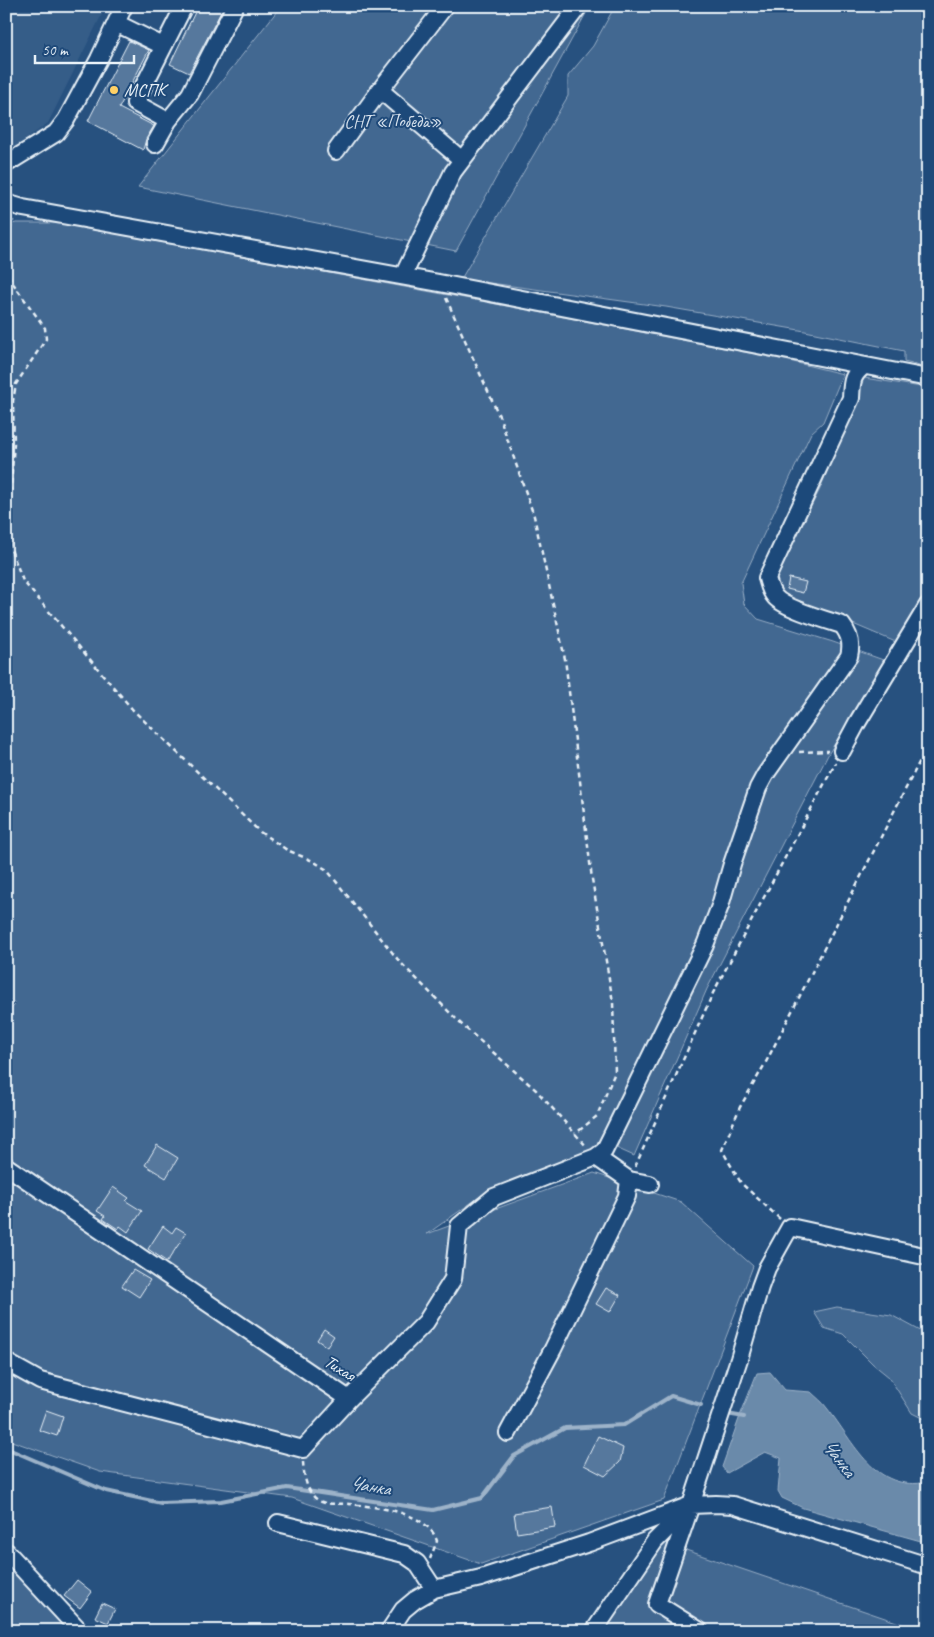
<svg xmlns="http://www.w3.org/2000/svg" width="934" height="1637" font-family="Caveat,sans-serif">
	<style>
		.built { fill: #355d88 }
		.green { fill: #436891; stroke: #96acc4 }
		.water { fill: #6b8aaa; stroke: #9db3c9 }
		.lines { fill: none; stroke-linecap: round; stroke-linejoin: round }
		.stream { stroke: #9db3c9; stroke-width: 4 }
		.building { fill: #57789d; stroke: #e8f1f8 }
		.minor-casing { stroke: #e8f1f8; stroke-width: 20 }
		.path { stroke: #e8f1f8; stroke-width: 2.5; stroke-dasharray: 5 4; stroke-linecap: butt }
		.minor { stroke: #1f4a7a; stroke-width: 16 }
		.poi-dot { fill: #ffd166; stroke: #1f4a7a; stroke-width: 2 }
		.labels { text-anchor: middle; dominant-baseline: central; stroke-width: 4; stroke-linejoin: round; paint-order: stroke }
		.poi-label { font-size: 18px; fill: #e8f1f8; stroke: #1f4a7a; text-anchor: start }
		.park-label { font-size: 18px; fill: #d8e3ee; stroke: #1f4a7a }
		.street-label { font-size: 18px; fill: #e8f1f8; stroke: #1f4a7a }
		.water-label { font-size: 19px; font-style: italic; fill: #d5e2ec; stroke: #1f4a7a }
	</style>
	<rect width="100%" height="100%" fill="#27517f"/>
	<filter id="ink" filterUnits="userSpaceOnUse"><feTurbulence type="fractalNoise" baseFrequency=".02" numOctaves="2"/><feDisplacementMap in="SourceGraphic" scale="10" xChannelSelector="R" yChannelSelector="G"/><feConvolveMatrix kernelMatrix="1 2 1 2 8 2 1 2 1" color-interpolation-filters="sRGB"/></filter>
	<g filter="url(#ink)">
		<path class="built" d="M6 6H106L48 123 6 154Z"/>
		<path class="green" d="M281 6H590L456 251 138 187Z
			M615 6H928V368L904 362V351L805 331 666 307 461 279 568 96V76L593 46Z
			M16 223H57L486 302 785 360 843 374 823 422 811 433 741 583 744 604 758 619 833 642 886 661 829 753 707 989 634 1156 614 1147 485 1193 427 1234 594 1173 681 1202 753 1266 664 1500 481 1564 292 1498 100 1472 6 1439V1014L16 1004 6 997V226Z
			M864 378 928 388V594L898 643 782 594 775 585V578L820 489Z
			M837 1307 891 1315 928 1335V1421L912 1413 889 1377 873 1364 843 1334 824 1328 814 1312Z
			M6 1542 90 1631H6Z
			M662 1542 680 1548 923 1631H602Z"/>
		<path class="water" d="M770 1372 785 1390 811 1392C816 1397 823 1402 827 1408 855 1443 874 1493 928 1482V1543L803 1508 782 1498 778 1491 781 1458 765 1452 727 1473 722 1467 740 1416 757 1373Z"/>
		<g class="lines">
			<path class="stream" d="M727 1414 744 1417
				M6 1448 106 1491 161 1503 221 1501 287 1488 433 1510 482 1498 514 1456 565 1428 624 1425 671 1396 701 1405"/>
		</g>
		<path class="building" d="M198 6H224L189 73 170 64Z
			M129 41 149 50 119 108 154 126 146 139 143 150 88 121Z
			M789 578 806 582 803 593 787 589Z
			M157 1145 178 1158 166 1178 145 1165Z
			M113 1187 129 1198 126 1201 142 1211 128 1232 120 1226 118 1229 103 1219 105 1216 97 1211Z
			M163 1226 172 1233 176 1227 186 1233 167 1262 148 1249Z
			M133 1270 150 1280 139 1297 122 1286Z
			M606 1288 620 1295 610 1312 596 1304Z
			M324 1329 334 1336 327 1347 317 1340Z
			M46 1410 63 1416 57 1436 39 1430Z
			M598 1436 623 1448 620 1462 605 1476 584 1465Z
			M552 1507 555 1527 517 1533 514 1513Z
			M77 1580 92 1592 80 1608 64 1596Z
			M102 1603 115 1609 108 1623 95 1617Z"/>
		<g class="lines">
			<defs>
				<path id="minor" d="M445 6 380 90 462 160
					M116 23 163 46
					M168 121 135 103 184 6
					M155 144 168 121 190 94 235 6
					M336 151 380 90
					M6 164 56 133 66 120 99 59 124 6
					M6 203 23 208 439 283 928 378
					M403 276 453 172 579 6
					M842 751 857 723 928 605
					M596 1157 629 1180 650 1184
					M6 1166 349 1399 426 1322 453 1279 459 1226 494 1197 596 1157 604 1151 611 1137 705 945 720 906 732 864 758 788 765 775 849 656C852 644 850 635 842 625 826 620 784 608 775 597 770 591 769 585 767 578L851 398C852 382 851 376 864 366
					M6 1362 40 1381 303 1449 349 1399
					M508 1433 553 1349 627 1196 629 1180
					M278 1523 404 1554 417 1563 434 1589
					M6 1551 80 1631
					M389 1631 403 1610 415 1600 434 1589 481 1578 589 1543 691 1505 716 1504 733 1505 928 1566
					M594 1631 655 1541 686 1510
					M700 1631 657 1604 691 1505 739 1359 760 1287 767 1268 790 1227 928 1257"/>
			</defs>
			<use href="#minor" class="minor-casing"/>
			<path class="path" d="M6 248 13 220
				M6 266 12 282 45 328 46 339 16 384 13 401 14 443 10 498V547L23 581 133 710 260 832 287 850 313 861 327 870 399 961 461 1024 536 1090 587 1147
				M446 298 500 418 534 516 565 659 592 879 613 1002 615 1072 597 1116 575 1134
				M799 752 828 751
				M635 1167 713 993 836 762
				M780 1219 741 1183 722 1150 740 1107 765 1064 928 745
				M303 1462C304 1475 306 1496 322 1502 329 1505 341 1503 349 1504 376 1507 427 1511 437 1541L430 1559"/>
			<use href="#minor" class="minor"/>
		</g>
	</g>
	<circle class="poi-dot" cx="114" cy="90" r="5"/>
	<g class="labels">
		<g class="poi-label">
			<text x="124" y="90">МСПК</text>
		</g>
		<g class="park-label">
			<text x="393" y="121">СНТ «Победа»</text>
		</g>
		<g class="street-label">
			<text transform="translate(340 1368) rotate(32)">Тихая</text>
		</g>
		<g class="water-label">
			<text transform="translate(839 1458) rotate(53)">Чанка</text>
			<text transform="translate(370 1486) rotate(9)">Чанка</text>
		</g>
	</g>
	<rect width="934" height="1637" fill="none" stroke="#1f4a7a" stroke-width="25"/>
	<rect x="12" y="12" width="909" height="1612" fill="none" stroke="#e8f1f8" stroke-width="2" filter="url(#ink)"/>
	<path d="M35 55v8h99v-8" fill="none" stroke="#e8f1f8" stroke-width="2.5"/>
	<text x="42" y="55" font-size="15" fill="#e8f1f8" stroke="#1f4a7a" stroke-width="4" paint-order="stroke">50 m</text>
</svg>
